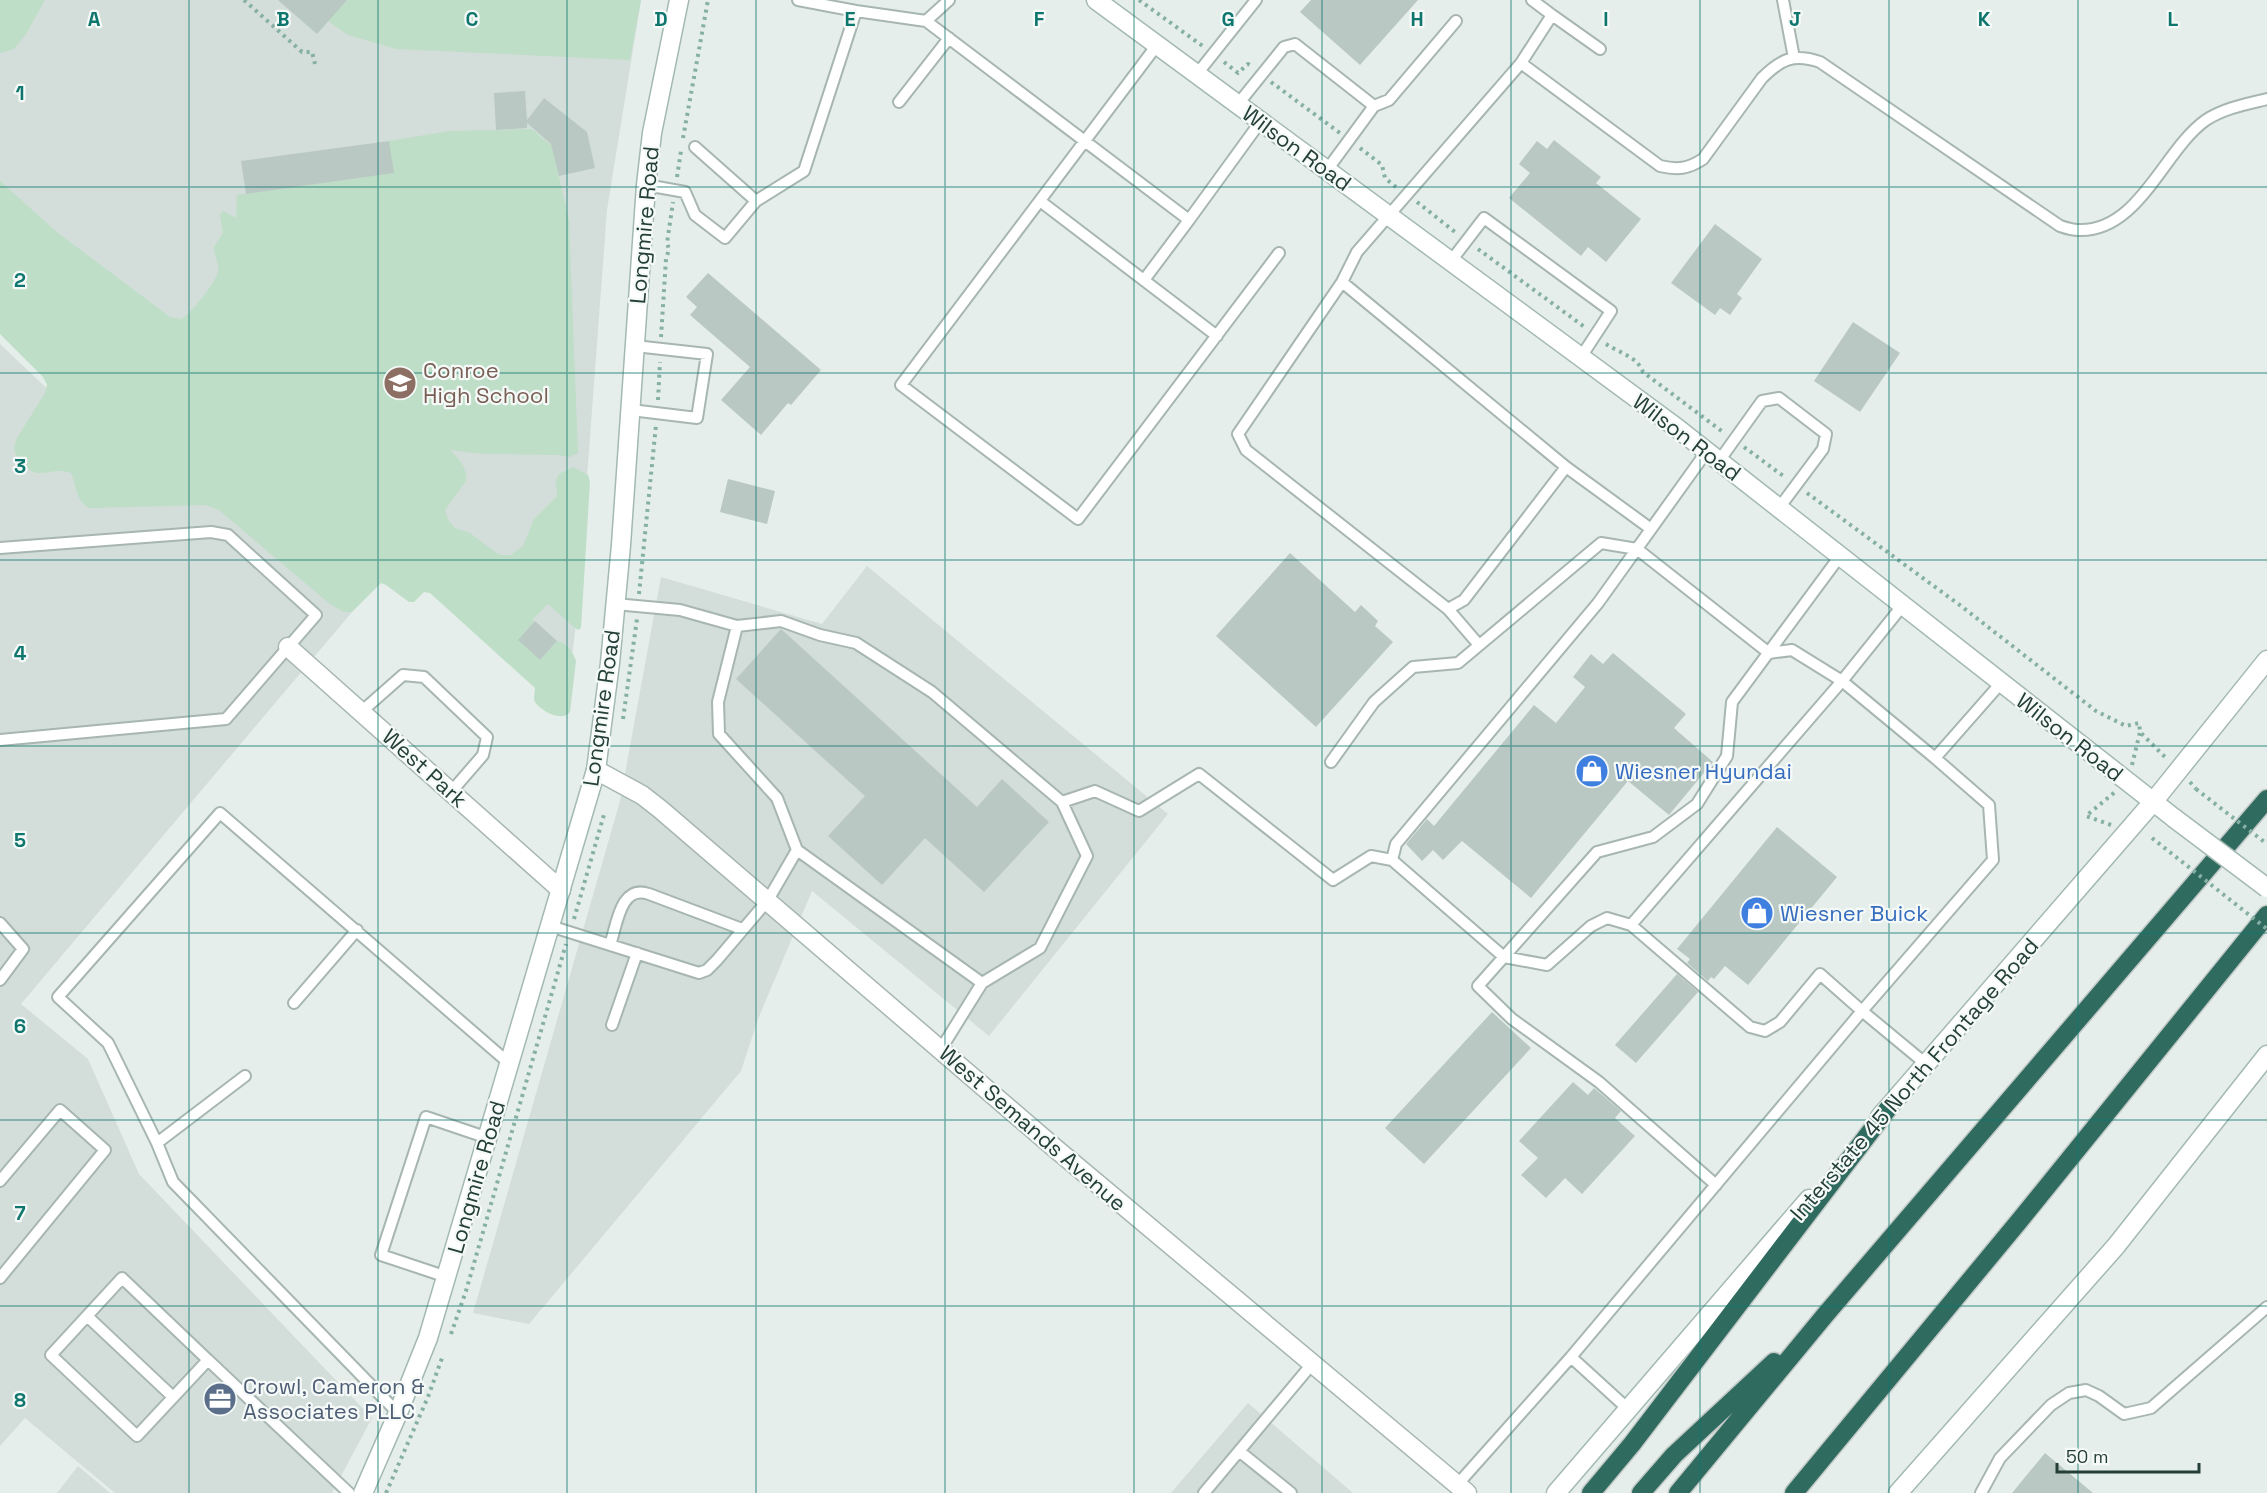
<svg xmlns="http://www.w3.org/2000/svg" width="2267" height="1493" font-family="'Space Grotesk',sans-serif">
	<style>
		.built { fill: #d3ddd9 }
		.green { fill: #bedec7 }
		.building { fill: #bac8c3 }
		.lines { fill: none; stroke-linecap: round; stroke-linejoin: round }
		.lane-casing { stroke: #a7b6b1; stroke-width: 14 }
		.street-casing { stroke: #a7b6b1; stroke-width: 21 }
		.secondary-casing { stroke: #a3b9b2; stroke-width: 21 }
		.highway-casing { stroke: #c2c9c7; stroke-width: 21 }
		.path { stroke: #86b0a3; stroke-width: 4; stroke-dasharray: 3 4.5; stroke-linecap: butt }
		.lane { stroke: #fff; stroke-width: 10 }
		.street { stroke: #fff; stroke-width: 18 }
		.secondary { stroke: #fff; stroke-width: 18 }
		.highway { stroke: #306b5f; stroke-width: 18 }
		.secondary-bridge-casing { stroke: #a3b9b2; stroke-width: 21; stroke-linecap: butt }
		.path-bridge { stroke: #86b0a3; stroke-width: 4; stroke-dasharray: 3 4.5; stroke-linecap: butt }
		.secondary-bridge { stroke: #fff; stroke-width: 18 }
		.grid { fill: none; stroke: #0f766e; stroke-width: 1.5; stroke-opacity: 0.55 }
		.labels { text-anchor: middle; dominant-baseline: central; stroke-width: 4.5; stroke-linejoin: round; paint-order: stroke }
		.street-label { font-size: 22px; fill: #243f38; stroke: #f5faf8 }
		.education-label { font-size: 22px; fill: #785e54; stroke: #f5faf8; text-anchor: start }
		.shop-label { font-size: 22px; fill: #366cbe; stroke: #f5faf8; text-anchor: start }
		.service-label { font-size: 22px; fill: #4e5e75; stroke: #f5faf8; text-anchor: start }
		.grid-label { font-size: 20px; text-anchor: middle; font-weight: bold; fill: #0f766e; stroke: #f5faf8; stroke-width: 4.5; stroke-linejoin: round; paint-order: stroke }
	</style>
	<rect width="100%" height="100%" fill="#e5eeea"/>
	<path class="built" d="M0 0H641L607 210 576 624 566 706 0 199Z
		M0 344 58 399 242 503 352 612 21 1004 88 1059 139 1174 372 1418 332 1493H115L25 1418 0 1446Z
		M867 566 1168 814 989 1036 812 891 758 1019 741 1071 529 1324 473 1313 620 801 661 577 822 624Z
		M1248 1403 1353 1493H1171Z
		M78 1466 110 1493H57Z"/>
	<path class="green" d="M0 0H45L26 34 14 49 0 53Z
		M278 0H641L630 60 397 49 348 35 328 21 317 34Z
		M532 129 552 146 569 221 578 453 569 457 558 455 482 454 450 450C458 458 468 468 466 481L445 510 448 520 455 528 470 533 495 552 501 555H511L523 546 534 519 557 496 556 480 559 474 573 467 588 475 590 482 581 628 578 630 575 628 548 604 533 619 540 660 557 641C566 642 573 652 576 661L570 712C562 722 542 712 535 702 533 699 535 692 535 688L430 593 424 592 414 602H409L386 585 381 583 352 612H344L330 604 219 510 206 505 90 508C75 501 77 486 71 473 49 465 38 485 19 460 14 453 13 447 17 438L45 393 47 385 43 377 0 334V181L58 233 170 317 181 319C190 315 217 281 218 271 219 262 214 256 214 247L223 233 220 215 223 211 236 218 237 195 393 173 389 141 449 131Z"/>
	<path class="building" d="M278 0H347L317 34Z
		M1311 0H1418L1360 65 1300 12Z
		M525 91 527 120 544 98 587 132 595 168 559 176 551 144 527 123V128L496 130 494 93Z
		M1554 140 1601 177 1596 183 1641 219 1606 262 1588 247 1581 256 1509 198 1530 173 1519 164 1537 141 1547 149Z
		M389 141 394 173 246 194 241 161Z
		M1715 224 1762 259 1737 294 1742 298 1730 315 1720 308 1715 315 1671 283Z
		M708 273 821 370 791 405 788 403 761 435 721 400 750 367 690 315 697 307 686 297Z
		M1853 322 1900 353 1860 412 1814 381Z
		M728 479 775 491 767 524 720 512Z
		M1290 553 1355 612 1361 605 1378 621 1375 626 1393 642 1316 727 1216 636Z
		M535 621 557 641 540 660 518 640Z
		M781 629 977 807 1002 779 1049 822 984 892 925 838 882 885 828 836 865 796 736 679Z
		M1613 653 1686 714 1674 728 1713 762 1669 815 1628 781 1531 898 1462 841 1443 860 1433 850 1422 861 1406 844 1427 819 1434 826 1534 705 1556 723 1585 687 1573 677 1591 654 1603 664Z
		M1777 827 1837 877 1748 985 1725 966 1714 979 1711 977 1708 981 1687 963 1690 959 1677 949Z
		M1677 974 1698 992 1636 1063 1615 1045Z
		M1492 1012 1531 1048 1424 1164 1385 1128Z
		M1573 1082 1588 1095 1594 1088 1621 1111 1615 1118 1635 1136 1582 1194 1565 1178 1546 1198 1521 1175 1538 1158 1519 1141Z
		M2045 1453 2093 1493H2012Z"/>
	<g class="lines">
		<defs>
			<path id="lane" d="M798 0 856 11 926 21 949 0
				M1783 0 1794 58
				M1552 15 1600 49
				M926 21 1189 220 1144 280
				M1157 45 901 385 1078 519 1279 253
				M1521 63 1660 166C1678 170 1688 169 1703 159L1762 78C1781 59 1794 53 1820 62L2060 226C2066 228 2072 230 2078 230 2139 233 2164 149 2206 120 2224 108 2247 104 2267 99
				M1197 74 1256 0
				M899 102 949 38
				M1238 104 1284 47 1295 44 1374 106 1327 170
				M1374 106 1389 100 1456 21
				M646 185 685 192 695 215 725 238 756 201 695 147
				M756 201 804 171 856 11
				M1040 201 1217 336
				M1189 220 1261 121
				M1451 261 1484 218 1611 311 1581 357
				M1342 282 1566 467 1464 600 1448 609
				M631 410 697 418 707 354 635 346
				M1719 461 1762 401 1779 398 1826 434 1823 449 1779 508
				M1566 467 1651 529
				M0 548 211 532 228 535 316 615 226 719 0 740
				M615 604 680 610 737 626 781 621 820 635 856 643 932 692 1062 802 1095 791 1139 811 1199 774 1333 880 1371 856 1392 860
				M1903 605 1842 681 1935 758 2001 683
				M737 626 718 702 719 734 777 798 797 850 982 983 1040 948 1087 856 1062 802
				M1479 645 1448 609 1246 450 1238 434 1342 282 1357 252 1521 63 1552 15 1532 0
				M361 712 403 675 424 677 487 737 483 755 451 792
				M1331 762 1374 702 1413 667 1458 663 1601 543 1637 549 1769 653 1792 650 1842 681 1631 925 1750 1027 1765 1031 1780 1022 1820 974 1862 1011 1571 1357 1628 1409
				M0 923 23 949 0 980
				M1631 925 1607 918 1591 926 1547 965 1504 957 1392 860 1396 844 1598 603 1707 451
				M550 926 699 973 707 970 717 960 768 900 797 850
				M610 945C617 925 620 884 649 894L742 929
				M294 1003 357 930
				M612 1025 637 953
				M941 1049 982 983
				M1926 1064 1862 1011 1993 860 1989 805 1935 758
				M157 1143 245 1076
				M0 1181 60 1110 105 1150 0 1278
				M1716 1185 1599 1082 1512 1019 1478 986 1597 852 1653 837 1697 804 1727 756 1732 702 1840 556
				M447 1277 381 1255 426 1117 488 1138
				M122 1278 208 1360 137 1436 51 1355Z
				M87 1316 173 1397
				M208 1360 349 1493
				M398 1413 173 1182 157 1143 108 1043 58 997 220 813 510 1064
				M1239 1451 1291 1493
				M1457 1485 1571 1357
				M1204 1493 1312 1364
				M1981 1493 2000 1458 2051 1405 2069 1393 2086 1390 2099 1396 2124 1414 2151 1408 2267 1307"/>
			<path id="street" d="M288 647 561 890
				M596 770 642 795 660 809 1056 1149 1467 1493"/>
			<path id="secondary" d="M1096 0 1677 428 2174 818
				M1880 1117 2153 802 2267 660
				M363 1493 398 1413 428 1338 596 770 610 663 621 545 646 185 652 133 679 0
				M1556 1493 1809 1199
				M1898 1493 2116 1246 2267 1055"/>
			<path id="highway" d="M1591 1493 1632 1444 1890 1106
				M1641 1493 1674 1455 1774 1362
				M1678 1493 1826 1314 2267 799
				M1794 1493 2020 1220 2267 915"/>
		</defs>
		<use href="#lane" class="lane-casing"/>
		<use href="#street" class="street-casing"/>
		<use href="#secondary" class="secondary-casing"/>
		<use href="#highway" class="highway-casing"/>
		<path class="path" d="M244 0 302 52H312L315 64
			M1139 0 1204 47
			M1224 62 1238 73 1248 64 1251 66
			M1271 82 1340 133
			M683 138 708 0
			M1360 148 1382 165 1385 178 1396 187
			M677 177 681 151
			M1417 202 1455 232
			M1478 249 1586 328
			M661 337 666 259 669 249 667 243 673 202
			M1606 344C1619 353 1637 356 1643 372L1723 432
			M658 400 660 362
			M1744 447 1786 478
			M1807 493 1961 606 2096 711 2126 726 2139 723 2140 732 2166 758
			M639 594 656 425
			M623 719 637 619
			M2132 765 2140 732
			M2190 782 2196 789
			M2111 825 2086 816 2115 792
			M574 919 605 811
			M451 1334 466 1291 566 944
			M386 1493 428 1397 442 1358"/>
		<use href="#lane" class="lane"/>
		<use href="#street" class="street"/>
		<use href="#secondary" class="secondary"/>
		<use href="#highway" class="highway"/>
		<defs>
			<path id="secondary-bridge" d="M2174 818 2267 888"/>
		</defs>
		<use href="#secondary-bridge" class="secondary-bridge-casing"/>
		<path class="path-bridge" d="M2196 789 2267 844
			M2152 838 2267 929"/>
		<use href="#secondary-bridge" class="secondary-bridge"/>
	</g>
	<path class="grid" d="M189 0V1493M378 0V1493M567 0V1493M756 0V1493M945 0V1493M1134 0V1493M1322 0V1493M1511 0V1493M1700 0V1493M1889 0V1493M2078 0V1493M0 187H2267M0 373H2267M0 560H2267M0 746H2267M0 933H2267M0 1120H2267M0 1306H2267"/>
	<defs>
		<symbol id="school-disc" viewBox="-11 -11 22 22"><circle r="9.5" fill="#8d6e63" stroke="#f5faf8"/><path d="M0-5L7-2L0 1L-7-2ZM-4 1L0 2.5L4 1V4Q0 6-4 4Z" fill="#fff"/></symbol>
		<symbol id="shop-disc" viewBox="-11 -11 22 22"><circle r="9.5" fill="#3f7fe0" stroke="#f5faf8"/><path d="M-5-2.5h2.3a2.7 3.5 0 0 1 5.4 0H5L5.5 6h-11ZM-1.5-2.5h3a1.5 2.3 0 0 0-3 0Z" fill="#fff"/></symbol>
		<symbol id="office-disc" viewBox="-11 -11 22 22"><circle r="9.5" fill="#5c6f8a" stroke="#f5faf8"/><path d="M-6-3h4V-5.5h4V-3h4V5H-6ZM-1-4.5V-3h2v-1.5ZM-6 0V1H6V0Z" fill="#fff"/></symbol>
	</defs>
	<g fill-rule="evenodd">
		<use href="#school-disc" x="381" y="364" width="38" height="38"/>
		<use href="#shop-disc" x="1573" y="752" width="38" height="38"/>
		<use href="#shop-disc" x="1738" y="894" width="38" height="38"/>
		<use href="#office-disc" x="201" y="1380" width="38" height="38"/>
	</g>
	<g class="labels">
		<g class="street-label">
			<text transform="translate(1297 148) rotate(36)">Wilson Road</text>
			<text transform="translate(644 225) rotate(-85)">Longmire Road</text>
			<text transform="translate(1687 437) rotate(37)">Wilson Road</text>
			<text transform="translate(601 708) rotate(-82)">Longmire Road</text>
			<text transform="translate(2070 737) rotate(38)">Wilson Road</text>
			<text transform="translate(425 768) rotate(42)">West Park</text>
			<text transform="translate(1914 1079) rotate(-49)">Interstate 45 North Frontage Road</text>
			<text transform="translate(1033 1128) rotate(41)">West Semands Avenue</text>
			<text transform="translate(476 1177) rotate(-74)">Longmire Road</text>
		</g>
		<g class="education-label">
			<text x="423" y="370">Conroe<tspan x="423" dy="25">High School</tspan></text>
		</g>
		<g class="shop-label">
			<text x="1615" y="771">Wiesner Hyundai</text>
			<text x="1780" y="913">Wiesner Buick</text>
		</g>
		<g class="service-label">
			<text x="243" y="1386">Crowl, Cameron &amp;<tspan x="243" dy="25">Associates PLLC</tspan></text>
		</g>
	</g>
	<g class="grid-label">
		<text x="94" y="26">A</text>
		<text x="283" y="26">B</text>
		<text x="472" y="26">C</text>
		<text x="661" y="26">D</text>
		<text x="850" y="26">E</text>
		<text x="1039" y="26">F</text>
		<text x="1228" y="26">G</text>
		<text x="1417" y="26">H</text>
		<text x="1606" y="26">I</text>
		<text x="1795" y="26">J</text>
		<text x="1984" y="26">K</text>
		<text x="2173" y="26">L</text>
		<text x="20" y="100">1</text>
		<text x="20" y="287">2</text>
		<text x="20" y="473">3</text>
		<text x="20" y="660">4</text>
		<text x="20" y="847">5</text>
		<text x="20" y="1033">6</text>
		<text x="20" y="1220">7</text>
		<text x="20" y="1407">8</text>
	</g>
	<path d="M2057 1463v9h142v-9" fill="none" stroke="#243f38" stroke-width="3"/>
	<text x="2066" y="1463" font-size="18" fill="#243f38" stroke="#f5faf8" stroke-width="4.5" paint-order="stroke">50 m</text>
</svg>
